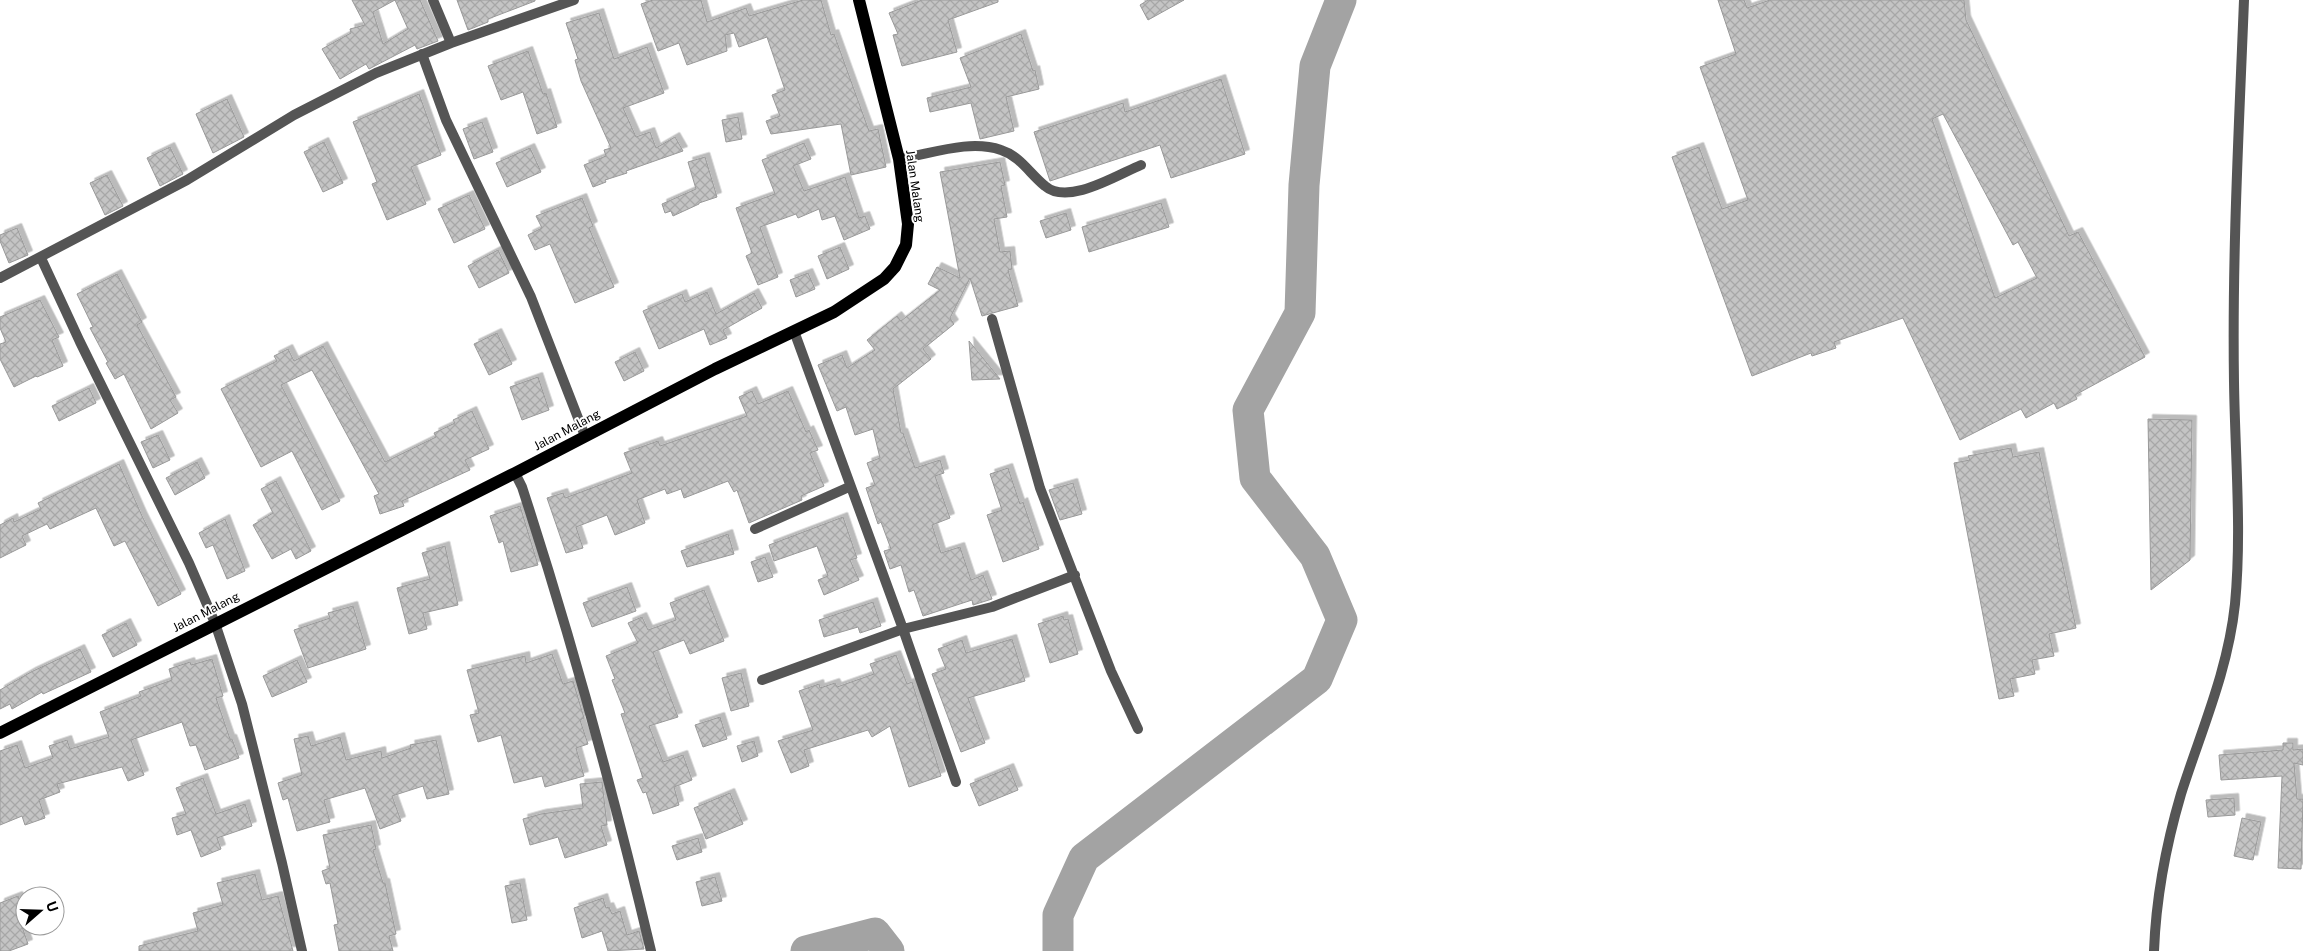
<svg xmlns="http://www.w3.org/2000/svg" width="2303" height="951" font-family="'Public Sans',sans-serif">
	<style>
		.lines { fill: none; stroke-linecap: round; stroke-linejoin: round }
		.river { stroke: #a3a3a3; stroke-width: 31 }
		.building { fill: url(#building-cross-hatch); stroke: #999; fill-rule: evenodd; filter: url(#shadow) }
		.minor { stroke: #555; stroke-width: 10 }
		.tertiary { stroke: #555; stroke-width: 10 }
		.primary { stroke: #000; stroke-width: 12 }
		.labels { text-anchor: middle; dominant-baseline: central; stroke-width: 4; stroke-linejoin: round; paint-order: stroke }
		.street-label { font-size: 12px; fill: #000; stroke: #fff }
	</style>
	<defs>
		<pattern id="building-cross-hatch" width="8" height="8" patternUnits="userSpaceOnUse" patternTransform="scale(1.25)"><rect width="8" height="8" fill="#c4c4c4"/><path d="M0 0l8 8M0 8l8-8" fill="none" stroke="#a7a7a7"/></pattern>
		<filter id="shadow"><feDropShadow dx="4.5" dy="-4.5" stdDeviation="0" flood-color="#0004"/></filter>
	</defs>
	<rect width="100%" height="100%" fill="#fff"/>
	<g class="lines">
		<path class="river" d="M806 951 875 933 889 951
			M1058 951V915L1084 858 1317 679 1342 620 1315 556 1255 478 1248 410 1300 313 1304 185 1315 66 1341 0"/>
	</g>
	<path class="building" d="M352 0H420L438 41 417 49 415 45 369 69 366 64 340 79 322 49 351 33 350 29 365 25ZM395 0 408 29 383 44 373 12Z
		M457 0H535V1L488 19V22L468 30Z
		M653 0H701L707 22 746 8 749 16 803 0H821L831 35 834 34 869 131 878 129 886 167 851 175 841 124 771 134 766 121 780 116 772 95 785 90 767 37 739 47 734 33 725 35 727 51 687 65 679 43 658 51 641 4Z
		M922 0H998V2L948 20 957 52 902 66 893 35 898 34 889 13Z
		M1148 0H1184L1148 20 1140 5Z
		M1718 0H1744L1747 8 1770 0H1964L1966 20 2069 236 2078 232 2145 357 2075 395 2077 399 2057 409 2054 403 2026 418 2021 409 1960 440 1903 318 1834 342 1836 348 1812 356 1811 353 1752 376 1672 157 1699 147 1722 209 1748 200 1700 67 1736 54ZM1943 114 2013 245 2018 242 2037 278 1995 298 1932 119Z
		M599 13 614 59 647 47 664 93 623 108 636 137 650 132 656 148 675 137 683 151 626 171 627 173 605 180 606 182 593 187 584 165 606 156 604 150 611 148 581 81 575 60 578 59 566 23Z
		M1021 34 1033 71 1035 70 1039 89 1006 97 1014 131 980 139 971 103 930 112 927 98 971 87 960 58Z
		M528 51 543 94 546 93 557 127 537 134 523 92 501 100 488 66Z
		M1221 79 1245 154 1171 178 1160 145 1050 181 1034 132 1123 103 1125 112Z
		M419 94 441 155 411 167 426 204 387 220 372 184 377 182 353 122Z
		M227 99 244 137 213 153 196 114Z
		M738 117 742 139 726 142 722 120Z
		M482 122 493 152 474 159 463 129Z
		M324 142 343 183 323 192 304 152Z
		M804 143 811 159 793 166 804 191 845 177 859 218 865 216 870 229 844 240 835 216 822 220 819 209 798 218 796 214 760 227 778 277 758 285 746 256 752 253 736 208 775 194 762 160Z
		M170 147 183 174 160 186 147 158Z
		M530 148 541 172 507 187 496 163Z
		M705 157 717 197 699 203V204L673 216 671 211 665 213 662 204 696 189 688 162Z
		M1000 162 1005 185 1001 186 1007 217 994 219 1000 252 1010 251 1012 269 1008 270 1018 306 982 316 970 278 950 318 954 324 923 349 931 359 893 389 901 433H903L915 468 940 460 944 473 935 476 950 518 932 525 941 553 960 547 971 580 983 575 992 599 973 605 972 600 923 616 914 590 909 592 901 565 890 569 884 551 891 549 881 522 878 524 866 488 875 485 867 463 880 458 873 429 855 435 846 407 837 411 818 365 842 355 847 368 875 350 867 340 897 316 901 321 940 290 928 284 937 267 960 278 940 172Z
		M107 175 123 206 105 215 90 183Z
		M469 195 485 229 454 243 438 209Z
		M582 198 593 226 589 228 614 287 575 303 550 244 535 250 528 235 542 228 536 216Z
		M1161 203 1169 227 1089 252 1082 227Z
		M1066 213 1071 230 1046 238 1040 221Z
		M17 228 28 255 9 263 0 241V235Z
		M840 247 849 269 827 279 818 256Z
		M498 250 509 273 479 288 468 266Z
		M808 273 815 289 796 297 790 280Z
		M117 274 142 322 137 325 176 397 170 400 178 413 151 429 124 374 115 379 106 363 108 362 90 328 93 327 77 294Z
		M707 292 716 314 754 293 762 308 723 330 727 338 710 345 704 329 659 349 643 311 682 294 685 302Z
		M40 300 59 337 52 340 63 366 37 377 36 376 14 387 0 359V344L6 342 0 328V317Z
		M497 333 512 364 489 375 474 344Z
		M969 341 1000 379 972 380Z
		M323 346 385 462 436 437 434 433 455 423 453 420 472 411 489 449 465 460 470 470 402 501 404 506 380 514 374 496 379 494 312 370 281 385 340 501 322 510 292 451 261 467 221 389 277 361 274 356 288 349 294 361Z
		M635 352 644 371 624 381 615 362Z
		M538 377 549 410 522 420 510 387Z
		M89 388 96 403 59 421 52 406Z
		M752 391 758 404 788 391 806 432 809 430 818 450 810 453 824 486 801 496 802 500 749 523 737 490 734 492 728 481 684 498 681 489 667 494 665 489 637 500 645 523 615 535 607 515 576 527 583 548 566 553 547 498 563 493 565 498 632 473 624 453 658 441 660 446 747 416 739 397Z
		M2148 419 2192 420 2190 560 2151 590Z
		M158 435 170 460 153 468 141 442Z
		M2011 448 2013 457 2039 452 2076 628 2049 634 2054 656 2032 660 2035 674 2010 679 2014 696 1999 699 1954 463 1970 460 1968 456Z
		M197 462 205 478 175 495 166 478Z
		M119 464 142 516 181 594 158 606 125 541 114 546 96 508 50 529 47 524 22 536 26 545 0 558V525L13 518 14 522 41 509 38 503Z
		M1008 468 1020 504 1023 502 1039 549 1003 562 987 515 1002 510 990 474Z
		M276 481 311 551 296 559 291 549 272 559 253 525 273 513 261 489Z
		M1073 483 1082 514 1060 520 1049 490Z
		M520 506 538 565 511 572 503 541 499 543 490 516Z
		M843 517 857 558 850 560 859 580 824 595 818 580 828 576 817 546 774 561 769 545Z
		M225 519 245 571 227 579 213 545 206 548 199 533Z
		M728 534 734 554 687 567 681 551Z
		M445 546 458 605 423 613 427 629 409 634 397 588 430 579 422 553Z
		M765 557 773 577 758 582 751 562Z
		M627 587 636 611 592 627 583 603Z
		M704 590 724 641 690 654 684 640 653 652 678 717 649 726 663 762 683 755 692 780 674 787 679 805 653 814 646 792 643 793 637 780 643 778 621 714 625 713 612 680 615 679 606 656 638 643 628 623 642 617 648 630 676 620 670 603Z
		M873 602 881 626 860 633 858 627 824 637 819 620Z
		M353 606 366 649 308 668 294 630 330 618 328 613Z
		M1063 616 1064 620 1068 619 1078 654 1050 663 1038 624Z
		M126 623 137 645 113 657 102 635Z
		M1012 639 1025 681 968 698 985 743 961 752 932 674 946 669 938 649 962 640 966 653Z
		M80 649 91 672 43 694 42 692 12 709 10 704 0 709V690L31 672Z
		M552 654 563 684 573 681 584 718 580 720 588 744 576 748 584 776 545 787 542 776 514 783 501 735 478 742 470 715 479 713 467 670 525 656 526 663Z
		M896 655 907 684 912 682 941 776 909 787 890 726 872 737 868 730 804 750 809 766 791 773 778 741 813 730 799 691 819 684 820 688 835 683 837 687 874 674 870 664Z
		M212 659 223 696 216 698 230 739H232L239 758 205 770 196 745 190 746 182 722 131 740 144 775 128 781 122 767 57 784 60 792 39 800 45 818 25 825 22 816 0 825V751L17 745 25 768 53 758 49 746 67 740 70 749 109 737 100 712 141 696 139 692 172 680 169 669 190 662 191 665Z
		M297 660 307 682 272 697 263 676Z
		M741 673 749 706 731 711 722 678Z
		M720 717 727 739 703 747 695 725Z
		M308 736 311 746 340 737 346 760 381 751 382 758 411 748 410 745 436 740 449 794 427 799 423 786 392 796 401 821 380 829 365 788 324 800 330 822 297 831 288 798 283 800 278 783 302 775 294 739Z
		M754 741 758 756 742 762 737 746Z
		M2283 743H2293V750L2303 749V765L2294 763 2297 799H2303L2301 869 2278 868 2282 776 2221 780 2219 755 2283 750Z
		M1009 768 1018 790 979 806 970 784Z
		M203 778 216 814 245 804 252 826 217 838 221 849 201 857 191 830 177 835 172 818 186 814 176 788Z
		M602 782 607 825 601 826 607 845 565 858 558 837 530 845 523 819 541 814 583 808 580 784Z
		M730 793 743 824 706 839 694 808Z
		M2234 798 2235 815 2208 817 2206 800Z
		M2242 818 2261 822 2253 860 2234 856Z
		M371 825 376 849 373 850 383 883H385L396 934 389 936 393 951H339L334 925 338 924 330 883 326 884 322 871 330 868 323 835Z
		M698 838 702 852 677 860 672 846Z
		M255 874 262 900 278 896 293 951H139V946L198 931 193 913 223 905 217 883Z
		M715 877 722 901 702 906 696 882Z
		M520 883 527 920 512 923 505 886Z
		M18 896 25 912V916L19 918 28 944 9 951H0V903Z
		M603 898 606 908 609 907 612 914 620 911 627 935 639 931 644 949 608 951 602 931 582 938 574 908Z"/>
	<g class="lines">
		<path class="minor" d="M433 0 451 43
			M422 54 446 120 531 297 585 436
			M899 159C931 154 969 139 1001 150 1020 156 1030 174 1045 186 1068 206 1117 175 1141 165
			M41 258 80 342 189 563 215 623 242 704 282 863 302 951
			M0 278 187 180 294 115 376 73 451 43 574 0
			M992 319 1040 488 1111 671 1138 729
			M794 331 903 629 956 782
			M515 473 522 487C572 640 614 795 651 951
			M755 529 849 487
			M762 680 903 629 992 607 1075 575"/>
		<path class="tertiary" d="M2154 951C2156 898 2166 845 2181 794 2201 731 2228 671 2235 604 2242 530 2235 456 2234 382 2232 255 2239 127 2244 0"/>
		<path class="primary" d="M0 733 515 473 715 369 834 312 884 279 895 267 906 245 908 224 899 159 859 0"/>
	</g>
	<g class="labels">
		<g class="street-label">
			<text transform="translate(915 186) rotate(82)">Jalan Malang</text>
			<text transform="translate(567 430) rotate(-28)">Jalan Malang</text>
			<text transform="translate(206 612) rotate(-27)">Jalan Malang</text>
		</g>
	</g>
	<g transform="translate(40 911) rotate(70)"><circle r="24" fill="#ffffff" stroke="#999999"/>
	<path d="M0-4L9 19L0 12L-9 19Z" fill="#000000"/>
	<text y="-8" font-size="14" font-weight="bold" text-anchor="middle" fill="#000000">U</text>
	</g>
</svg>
